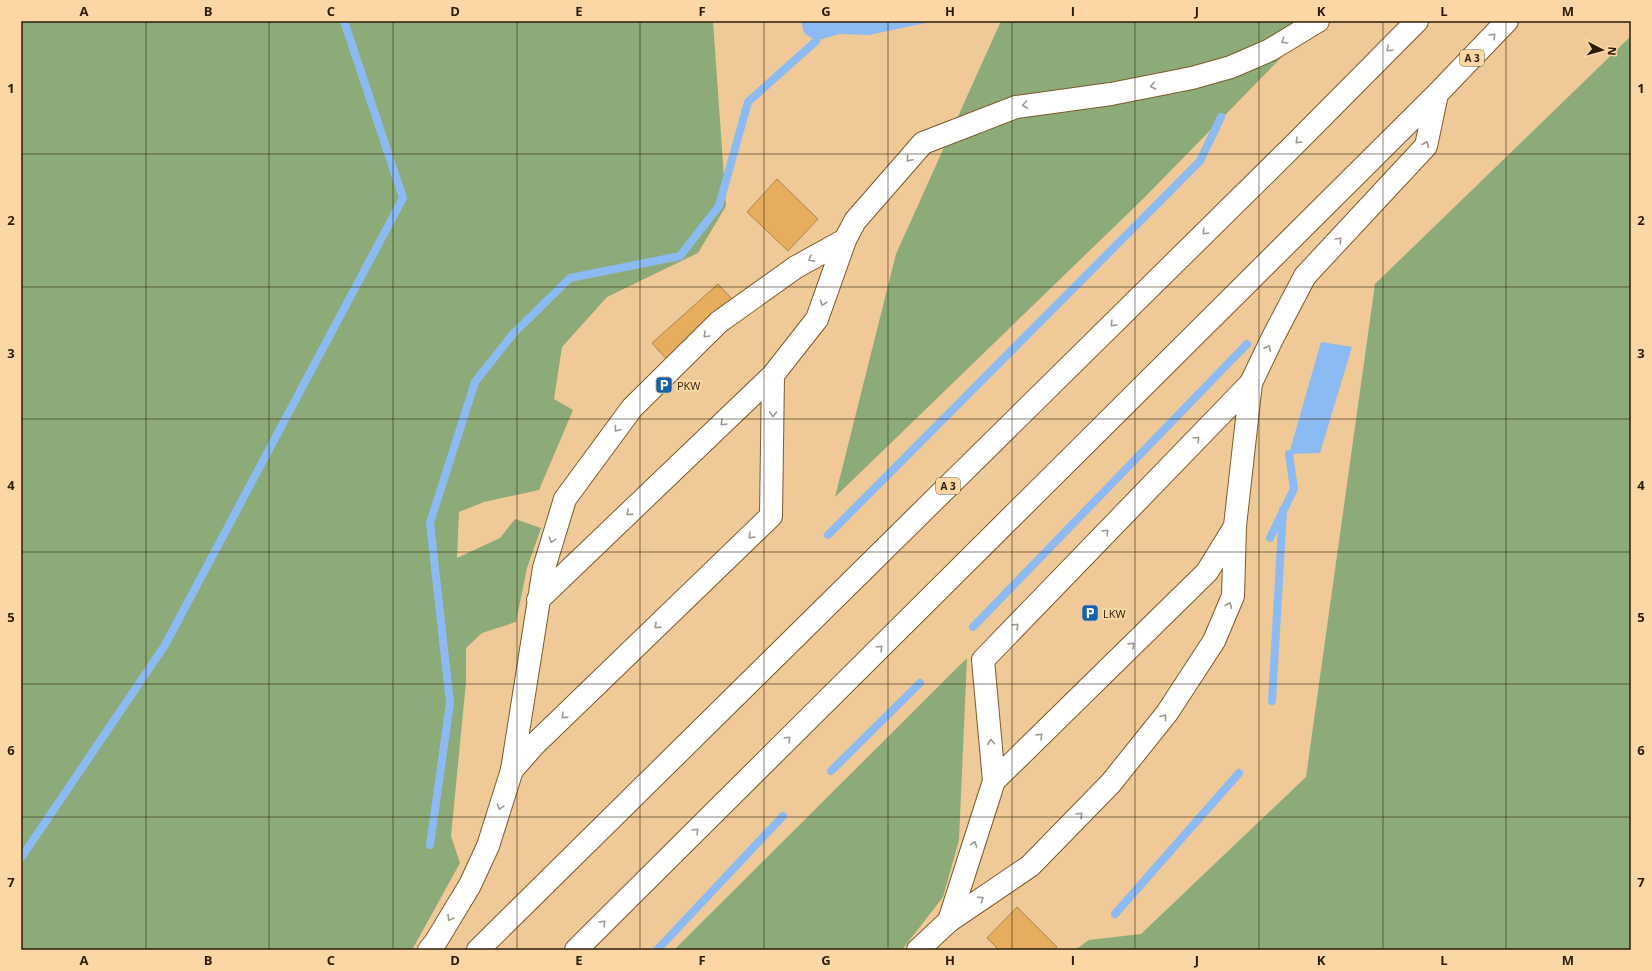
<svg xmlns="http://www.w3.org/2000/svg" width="1652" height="971" font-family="'Open Sans',sans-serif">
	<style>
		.green { fill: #8cab79 }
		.water { fill: #8cbaf2 }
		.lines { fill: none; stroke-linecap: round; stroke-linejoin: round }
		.stream { stroke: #8cbaf2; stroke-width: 8 }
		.building { fill: #e5ad5d; stroke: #a98556 }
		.minor-casing { stroke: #7c5b2b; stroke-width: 24 }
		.highway-casing { stroke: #7c5b2b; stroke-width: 24 }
		.minor { stroke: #fff; stroke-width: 22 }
		.highway { stroke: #fff; stroke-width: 22 }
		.oneway { stroke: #9f9990 }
		.grid { fill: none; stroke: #2a1c08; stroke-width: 1; stroke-opacity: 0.55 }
		.labels { text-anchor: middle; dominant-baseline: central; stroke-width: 4; stroke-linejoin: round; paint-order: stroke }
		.shield { fill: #fcd6a4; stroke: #695437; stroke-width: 1 }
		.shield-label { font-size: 10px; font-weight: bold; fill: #2a1c08 }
		.poi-label { font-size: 11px; fill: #2a1c08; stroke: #fcd6a4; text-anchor: start }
		.neatline { fill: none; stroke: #2a1c08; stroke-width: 1.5 }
		.grid-label { font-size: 13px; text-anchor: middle; font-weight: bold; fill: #2a1c08 }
	</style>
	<rect width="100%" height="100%" fill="#efc997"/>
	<path class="green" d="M21 21H713L726 206 698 253 607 297 562 347 554 399 573 410 539 490 484 502 459 512 457 558 500 538 515 519 541 528 527 568 516 622 482 633 466 648V682L451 836 460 863 412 950H21Z
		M1001 21H1317L1144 198 835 497 896 254Z
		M1631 36V950H1075L1089 940 1141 934 1306 777 1375 284Z
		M967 658 959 840 943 897 902 950H674Z"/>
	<path class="water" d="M801 21H935L869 35 839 34 816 41 804 33Z
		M1321 342 1352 347 1320 453 1289 454Z"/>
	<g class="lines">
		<path class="stream" d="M828 535 1200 161 1221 117
			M1270 538 1294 489 1289 454
			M973 627 1247 344
			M1272 701 1283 510
			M831 771 920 683
			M430 845 450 703 430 523 475 382 513 334 570 278 680 256 719 206 748 102 816 41
			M21 858 165 645 403 198 344 21
			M1115 914 1239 773
			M657 950 783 816"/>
	</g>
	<path class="building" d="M777 179 818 219 788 251 747 212Z
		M718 284 735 302 668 361 652 343Z
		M1017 907 1057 947 1054 950H999L987 938Z"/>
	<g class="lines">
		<defs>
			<path id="minor" d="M538 600 773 375 817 319 845 240
				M512 770 544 568 565 499 632 408 719 322 796 267 845 240
				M512 770 535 744 771 516 773 375
				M994 781 983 660 1251 383
				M949 921 1030 866 1111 783 1167 713 1214 641 1233 596 1235 526 1251 383
				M949 921 994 781 1207 572 1234 528"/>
			<path id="highway" d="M845 240 855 221 923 143 1016 107 1111 94 1192 78 1231 67 1270 50 1318 21
				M1251 383 1272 339 1305 276 1426 146 1437 94
				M429 950 435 943 470 885 488 846 512 770
				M478 950 1293 146 1417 21
				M576 950 1437 94 1507 21
				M918 950 949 921"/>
		</defs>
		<use href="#minor" class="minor-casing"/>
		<use href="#highway" class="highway-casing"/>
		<use href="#minor" class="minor"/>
		<use href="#highway" class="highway"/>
	</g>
	<defs><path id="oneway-chevron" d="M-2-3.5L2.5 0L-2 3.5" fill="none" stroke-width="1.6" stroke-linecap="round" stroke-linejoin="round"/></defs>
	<g class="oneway">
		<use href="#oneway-chevron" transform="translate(1493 36) rotate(-46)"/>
		<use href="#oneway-chevron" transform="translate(1284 41) rotate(149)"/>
		<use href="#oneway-chevron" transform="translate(1389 49) rotate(135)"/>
		<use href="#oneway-chevron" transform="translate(1153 86) rotate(168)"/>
		<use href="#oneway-chevron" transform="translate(1025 105) rotate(173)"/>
		<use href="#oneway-chevron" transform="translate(1298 141) rotate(135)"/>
		<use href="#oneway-chevron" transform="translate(1426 144) rotate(-67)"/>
		<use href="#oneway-chevron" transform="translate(909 159) rotate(131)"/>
		<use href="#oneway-chevron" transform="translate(1205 232) rotate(135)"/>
		<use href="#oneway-chevron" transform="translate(1339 240) rotate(-47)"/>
		<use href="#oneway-chevron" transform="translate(811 259) rotate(151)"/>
		<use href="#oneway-chevron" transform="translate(823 303) rotate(109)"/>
		<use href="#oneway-chevron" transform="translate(1113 324) rotate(135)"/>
		<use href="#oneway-chevron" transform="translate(706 335) rotate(135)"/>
		<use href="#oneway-chevron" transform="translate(1268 348) rotate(-65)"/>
		<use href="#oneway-chevron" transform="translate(773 414) rotate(91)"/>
		<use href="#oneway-chevron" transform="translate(723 423) rotate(136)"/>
		<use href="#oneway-chevron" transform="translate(617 429) rotate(127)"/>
		<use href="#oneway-chevron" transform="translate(1197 439) rotate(-46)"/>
		<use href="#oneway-chevron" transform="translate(629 513) rotate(136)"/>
		<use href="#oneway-chevron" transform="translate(1106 532) rotate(-46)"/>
		<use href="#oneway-chevron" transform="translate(751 536) rotate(136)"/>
		<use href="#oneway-chevron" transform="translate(552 540) rotate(107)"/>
		<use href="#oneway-chevron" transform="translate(1229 605) rotate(-67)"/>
		<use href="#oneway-chevron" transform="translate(657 626) rotate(136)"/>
		<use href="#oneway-chevron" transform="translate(1016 626) rotate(-46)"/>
		<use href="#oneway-chevron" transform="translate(1132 645) rotate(-44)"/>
		<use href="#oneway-chevron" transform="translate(880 648) rotate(-45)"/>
		<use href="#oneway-chevron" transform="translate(564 716) rotate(136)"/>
		<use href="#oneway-chevron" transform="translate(1164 717) rotate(-52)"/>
		<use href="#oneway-chevron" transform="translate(1040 736) rotate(-44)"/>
		<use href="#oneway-chevron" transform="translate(788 739) rotate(-45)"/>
		<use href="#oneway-chevron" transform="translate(991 742) rotate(-95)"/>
		<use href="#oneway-chevron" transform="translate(500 807) rotate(108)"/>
		<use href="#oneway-chevron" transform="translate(1080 815) rotate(-46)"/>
		<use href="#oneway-chevron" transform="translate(696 831) rotate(-45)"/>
		<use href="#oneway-chevron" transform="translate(974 844) rotate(-72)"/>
		<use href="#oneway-chevron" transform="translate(981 899) rotate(-34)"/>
		<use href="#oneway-chevron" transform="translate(450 918) rotate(121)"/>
		<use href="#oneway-chevron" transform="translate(603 923) rotate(-45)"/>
	</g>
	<path class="grid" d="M146 21V950M269 21V950M393 21V950M517 21V950M640 21V950M764 21V950M888 21V950M1012 21V950M1135 21V950M1259 21V950M1383 21V950M1506 21V950M21 154H1631M21 287H1631M21 419H1631M21 552H1631M21 684H1631M21 817H1631"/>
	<defs>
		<symbol id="parking-square" viewBox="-11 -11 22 22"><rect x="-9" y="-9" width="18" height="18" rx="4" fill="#1360af" stroke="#fcd6a4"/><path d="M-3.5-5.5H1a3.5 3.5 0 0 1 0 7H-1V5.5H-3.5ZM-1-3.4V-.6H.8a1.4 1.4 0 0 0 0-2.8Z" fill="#fff"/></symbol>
	</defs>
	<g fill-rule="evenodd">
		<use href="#parking-square" x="654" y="375" width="20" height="20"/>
		<use href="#parking-square" x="1080" y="603" width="20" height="20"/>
	</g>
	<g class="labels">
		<g class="shield">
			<rect x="1460" y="50" width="24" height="16" rx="3"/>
			<rect x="936" y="478" width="24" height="16" rx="3"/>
		</g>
		<g class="shield-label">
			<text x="1472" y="58">A 3</text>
			<text x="948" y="486">A 3</text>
		</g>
		<g class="poi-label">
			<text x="677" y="385">PKW</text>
			<text x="1103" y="613">LKW</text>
		</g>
	</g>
	<rect width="1652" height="971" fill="none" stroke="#fcd6a4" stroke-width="44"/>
	<g transform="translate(1602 50) rotate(96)" stroke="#fcd6a4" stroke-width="3" paint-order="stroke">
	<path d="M0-3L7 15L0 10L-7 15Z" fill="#2a1c08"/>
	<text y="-6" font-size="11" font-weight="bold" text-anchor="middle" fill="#2a1c08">N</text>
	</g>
	<rect x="22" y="22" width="1608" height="927" class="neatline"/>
	<g class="grid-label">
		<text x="84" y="16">A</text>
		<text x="208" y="16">B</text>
		<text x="331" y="16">C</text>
		<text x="455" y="16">D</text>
		<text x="579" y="16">E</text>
		<text x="702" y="16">F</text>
		<text x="826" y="16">G</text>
		<text x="950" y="16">H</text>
		<text x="1073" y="16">I</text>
		<text x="1197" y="16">J</text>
		<text x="1321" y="16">K</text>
		<text x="1444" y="16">L</text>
		<text x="1568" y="16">M</text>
		<text x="11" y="93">1</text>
		<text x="1641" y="93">1</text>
		<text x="11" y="225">2</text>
		<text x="1641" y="225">2</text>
		<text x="11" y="358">3</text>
		<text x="1641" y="358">3</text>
		<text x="11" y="490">4</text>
		<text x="1641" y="490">4</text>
		<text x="11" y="622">5</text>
		<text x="1641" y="622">5</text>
		<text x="11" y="755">6</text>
		<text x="1641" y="755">6</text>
		<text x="11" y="887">7</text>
		<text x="1641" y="887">7</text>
		<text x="84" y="965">A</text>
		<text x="208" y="965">B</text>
		<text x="331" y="965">C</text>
		<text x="455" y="965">D</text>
		<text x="579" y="965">E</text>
		<text x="702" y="965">F</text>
		<text x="826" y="965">G</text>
		<text x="950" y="965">H</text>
		<text x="1073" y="965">I</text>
		<text x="1197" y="965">J</text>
		<text x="1321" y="965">K</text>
		<text x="1444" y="965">L</text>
		<text x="1568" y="965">M</text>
	</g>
</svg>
